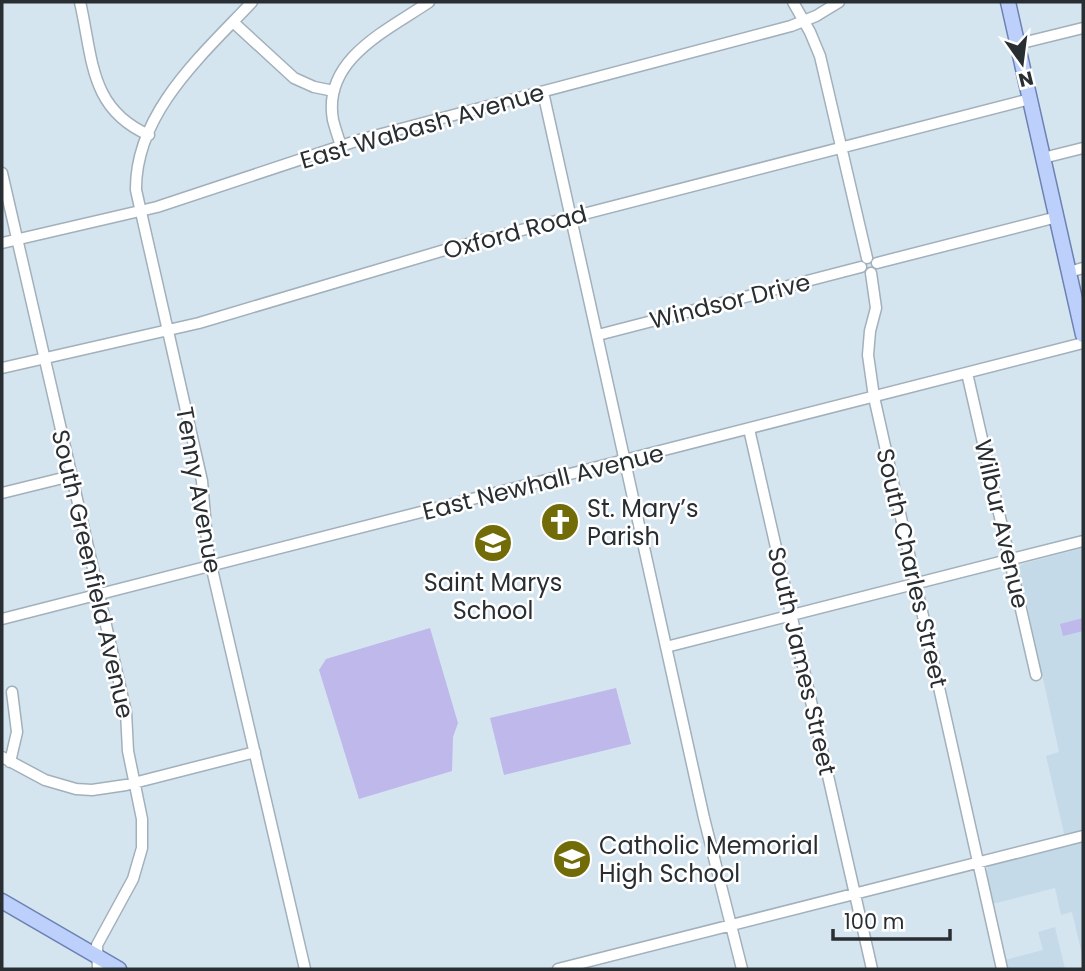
<svg xmlns="http://www.w3.org/2000/svg" width="1085" height="971" font-family="Poppins,sans-serif">
	<style>
		.built { fill: #c4dae9 }
		.green { fill: #bfb8ea }
		.lines { fill: none; stroke-linecap: round; stroke-linejoin: round }
		.minor-casing { stroke: #a2b0bb; stroke-width: 13 }
		.major-casing { stroke: #6b82b3; stroke-width: 17 }
		.minor { stroke: #fff; stroke-width: 10 }
		.major { stroke: #bcd0fb; stroke-width: 14 }
		.labels { text-anchor: middle; dominant-baseline: central; stroke-width: 5; stroke-linejoin: round; paint-order: stroke }
		.street-label { font-size: 24px; fill: #292e32; stroke: #fff }
		.poi-label { font-size: 24px; fill: #292e32; stroke: #fff; text-anchor: start }
	</style>
	<rect width="100%" height="100%" fill="#d5e5f0"/>
	<path class="built" d="M1083 548V959L1072 912 1061 915 1055 888 993 904 986 874 988 867 1067 846 1046 756 1059 752 1019 568 1022 564Z
		M1055 927 1065 969H1007L1005 960 1043 950 1038 932Z"/>
	<path class="green" d="M1083 618V631L1063 636 1060 624Z
		M430 628 458 723 453 737 452 771 359 799 319 670 326 659Z
		M616 688 631 744 504 775 490 718Z"/>
	<g class="lines">
		<defs>
			<path id="minor" d="M80 2C93 58 89 109 149 135
				M252 2C203 54 135 113 136 190L202 481 208 552 305 969
				M793 2 810 32 820 56 867 258
				M233 22 294 78 314 87 334 91
				M1018 44 1083 28
				M543 92 704 818 742 969
				M341 146C338 137 335 128 333 120 322 59 388 30 429 2
				M1043 158 1083 148
				M2 173 126 712 128 751 142 819V848L133 879 97 945 98 969
				M2 243 157 207 359 140 791 26 816 16 839 2
				M877 263 1057 217
				M1069 272 1083 268
				M871 273 876 308 870 331 868 355 874 397 1002 969
				M598 335 861 267
				M2 368 199 323 448 249 1030 99
				M967 373 1036 675
				M749 429 872 969
				M2 493 71 476
				M2 619 1083 343
				M666 647 1083 541
				M2 757 45 780 76 789 92 790 126 785 255 752
				M10 762 17 732 12 692
				M558 969 1083 836"/>
			<path id="major" d="M1008 2 1083 335
				M2 901 119 969"/>
		</defs>
		<use href="#minor" class="minor-casing"/>
		<use href="#major" class="major-casing"/>
		<use href="#minor" class="minor"/>
		<use href="#major" class="major"/>
	</g>
	<defs>
		<symbol id="church-disc" viewBox="-11 -11 22 22"><circle r="9.5" fill="#726c08" stroke="#fff"/><path d="M-1.2-6h2.4v3.5h3.3v2.4h-3.3V6h-2.4V-.1h-3.3v-2.4h3.3Z" fill="#fff"/></symbol>
		<symbol id="school-disc" viewBox="-11 -11 22 22"><circle r="9.5" fill="#726c08" stroke="#fff"/><path d="M0-5L7-2L0 1L-7-2ZM-4 1L0 2.5L4 1V4Q0 6-4 4Z" fill="#fff"/></symbol>
	</defs>
	<g fill-rule="evenodd">
		<use href="#church-disc" x="538" y="500" width="44" height="44"/>
		<use href="#school-disc" x="471" y="521" width="44" height="44"/>
		<use href="#school-disc" x="550" y="837" width="44" height="44"/>
	</g>
	<g class="labels">
		<g class="street-label">
			<text transform="translate(422 126) rotate(-16)">East Wabash Avenue</text>
			<text transform="translate(515 232) rotate(-15)">Oxford Road</text>
			<text transform="translate(730 301) rotate(-14)">Windsor Drive</text>
			<text transform="translate(543 482) rotate(-14)">East Newhall Avenue</text>
			<text transform="translate(199 490) rotate(80)">Tenny Avenue</text>
			<text transform="translate(1002 524) rotate(77)">Wilbur Avenue</text>
			<text transform="translate(912 568) rotate(77)">South Charles Street</text>
			<text transform="translate(93 574) rotate(77)">South Greenfield Avenue</text>
			<text transform="translate(802 661) rotate(77)">South James Street</text>
		</g>
		<g class="poi-label">
			<text x="587" y="508">St. Mary’s<tspan x="587" dy="28">Parish</tspan></text>
			<text x="493" y="582" text-anchor="middle">Saint Marys<tspan x="493" dy="28">School</tspan></text>
			<text x="599" y="845">Catholic Memorial<tspan x="599" dy="28">High School</tspan></text>
		</g>
	</g>
	<rect width="1085" height="971" fill="none" stroke="#292e32" stroke-width="7"/>
	<g transform="translate(1022 63) rotate(166)" stroke="#ffffff" stroke-width="5" paint-order="stroke">
	<path d="M0-5L12 26L0 18L-12 26Z" fill="#292e32"/>
	<text y="-10" font-size="19" font-weight="bold" text-anchor="middle" fill="#292e32">N</text>
	</g>
	<path d="M833 929v10h117v-10" fill="none" stroke="#292e32" stroke-width="3.5"/>
	<text x="844" y="929" font-size="21" fill="#292e32" stroke="#ffffff" stroke-width="5" paint-order="stroke">100 m</text>
</svg>
